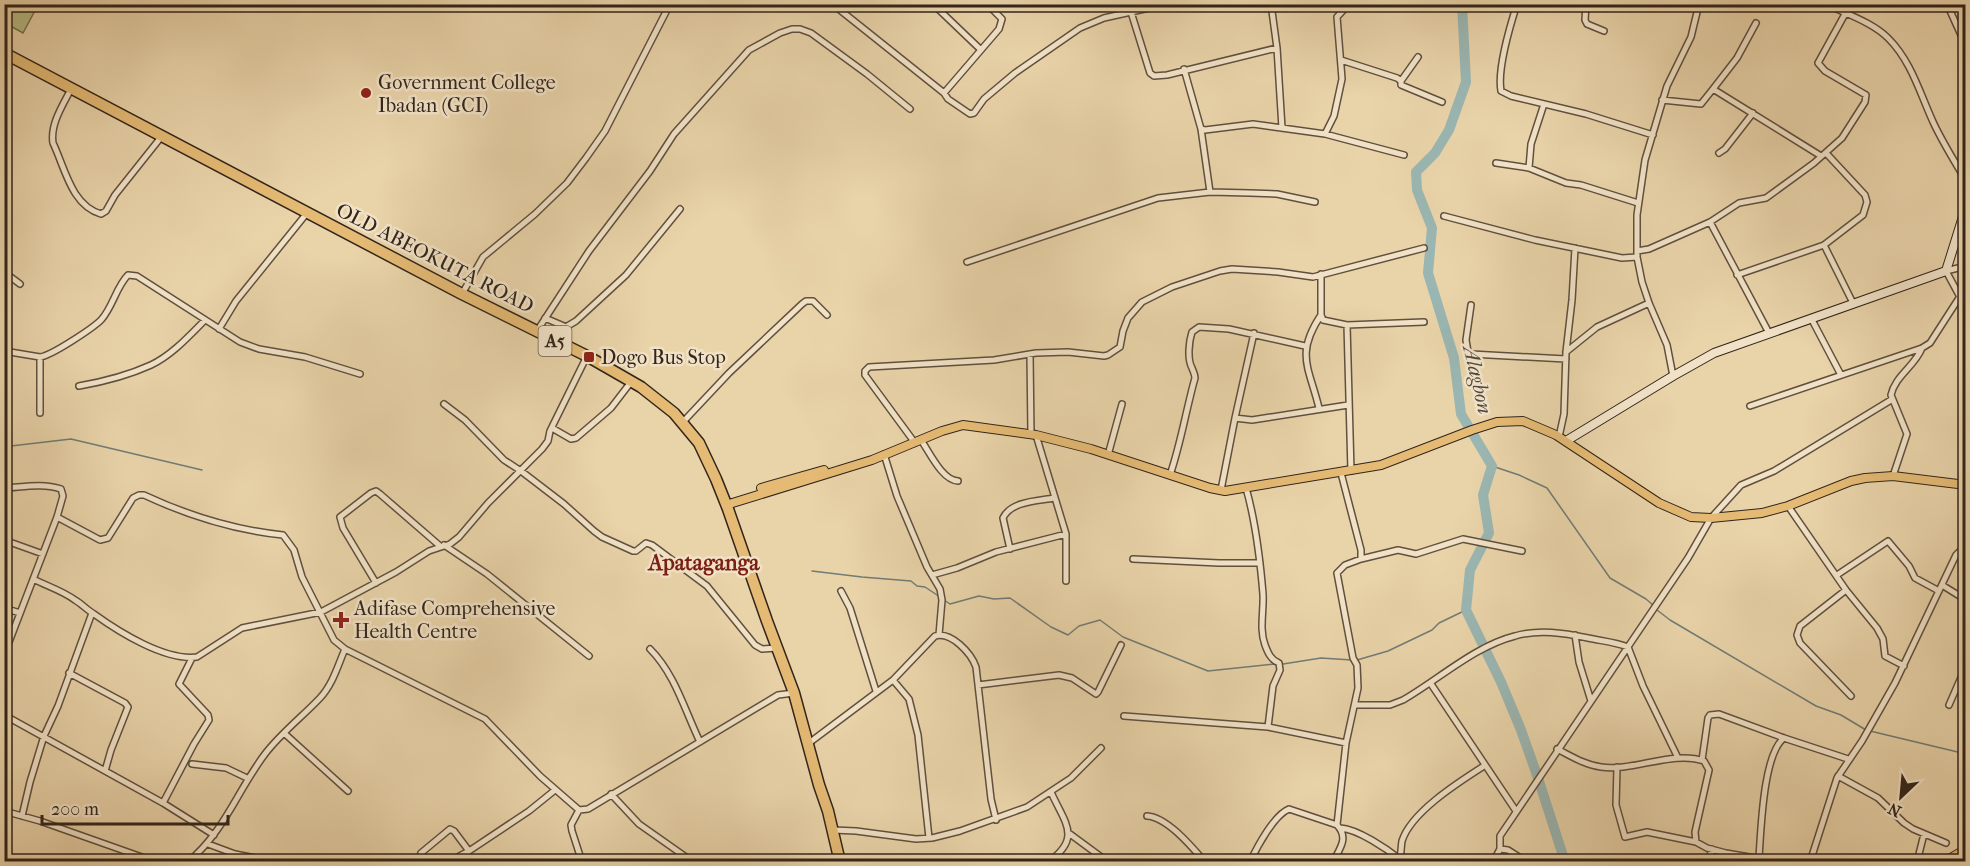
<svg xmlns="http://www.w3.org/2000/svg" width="1970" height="866" font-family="'IM FELL French Canon',serif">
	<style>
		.green { fill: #b9bc86; stroke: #767050; stroke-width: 1.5 }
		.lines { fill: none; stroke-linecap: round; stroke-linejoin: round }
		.stream { stroke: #707c76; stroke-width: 1.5 }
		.river { stroke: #9ab6b2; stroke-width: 10 }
		.street-casing { stroke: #60503e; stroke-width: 8 }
		.secondary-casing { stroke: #32251b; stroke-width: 10 }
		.primary-casing { stroke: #32251b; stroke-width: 10 }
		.highway-casing { stroke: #32251b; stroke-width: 13 }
		.street { stroke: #f1e2c7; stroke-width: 5 }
		.secondary { stroke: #f1e2c7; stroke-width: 8 }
		.primary { stroke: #e4ba74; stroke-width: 8 }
		.highway { stroke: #e4ba74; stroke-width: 10 }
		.poi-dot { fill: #8f2418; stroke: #f1e2c7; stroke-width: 2 }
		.labels { text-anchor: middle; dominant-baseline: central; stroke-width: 5; stroke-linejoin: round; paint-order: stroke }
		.shield { fill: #f1e2c7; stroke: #6b5e4f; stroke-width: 1.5 }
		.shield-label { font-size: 18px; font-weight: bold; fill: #32251b }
		.poi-label { font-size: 20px; fill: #32251b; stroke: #f1e2c7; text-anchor: start }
		.street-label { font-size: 20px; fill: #32251b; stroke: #f1e2c7 }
		.water-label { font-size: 21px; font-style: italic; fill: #4c4941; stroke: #f1e2c7 }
		.quarter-label { font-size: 22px; font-weight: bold; fill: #7a1f14; stroke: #f1e2c7 }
	</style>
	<rect width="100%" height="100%" fill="#e9d3a9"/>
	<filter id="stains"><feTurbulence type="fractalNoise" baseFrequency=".00333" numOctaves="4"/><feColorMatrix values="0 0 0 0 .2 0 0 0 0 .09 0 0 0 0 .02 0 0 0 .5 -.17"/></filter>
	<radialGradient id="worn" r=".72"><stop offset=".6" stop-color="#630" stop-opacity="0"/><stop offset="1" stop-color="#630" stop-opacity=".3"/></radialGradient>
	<path class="green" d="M4 5H38L23 33 5 23Z"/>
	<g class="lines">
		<path class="stream" d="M4 436 11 446 71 439 202 470
			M1492 466 1519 475 1547 488 1610 578 1646 599 1654 606
			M812 571 862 577 911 581 917 586 925 587 940 597
			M944 600 950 604 979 596 994 599 1010 598 1051 627 1068 635 1079 626 1100 620 1123 637 1208 671 1275 664
			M1657 610 1670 620 1816 706 1841 715 1866 730
			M1357 660 1388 651 1432 630 1439 623 1466 610
			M1283 664 1321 658 1352 660
			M1870 731 1966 754"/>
		<path class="river" d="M1462 4 1466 82 1449 130 1435 153 1416 172 1417 190 1432 228 1428 273 1454 358 1461 414 1492 466 1483 495 1489 533 1470 570 1466 610 1501 682 1521 730 1538 778 1565 862"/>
		<defs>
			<path id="street" d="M933 4 980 49
				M1271 4 1277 48 1282 128
				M1517 4C1510 26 1497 69 1501 91L1511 96 1586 114 1653 135
				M1586 4 1585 20 1587 24 1604 31
				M1826 4C1846 14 1872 22 1888 38 1912 62 1920 94 1934 124 1943 143 1955 162 1966 181
				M1947 4 1966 46
				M835 6 944 93 948 99 970 114 974 113 984 99 1015 73 1080 28 1104 18 1167 4
				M1131 12 1150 73 1154 76 1167 75 1277 48
				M1341 60 1397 78 1401 81V85L1442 102
				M1184 69 1201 129 1210 192
				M1401 81 1418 57
				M71 89C63 105 50 124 53 143 65 168 71 205 101 214L106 211 115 195 162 136
				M1713 89 1737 58 1756 23
				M944 93 999 29 1002 19 987 4
				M1662 100 1701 104 1713 89 1821 156
				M1201 129 1205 130 1253 124 1325 134 1334 116 1342 79 1337 17 1349 4
				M1325 134 1404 155
				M1719 153 1725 149 1753 113
				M1496 163 1529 168 1566 183 1581 185 1638 203
				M1529 168 1531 144 1544 104
				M1444 216 1535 240 1622 258 1637 257V215L1645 160 1667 86 1691 37 1699 4
				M1710 222 1769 333
				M1824 245 1853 303
				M1637 251 1649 249 1710 222 1739 203 1766 198 1814 163 1842 138 1865 102 1866 95 1825 71 1818 63 1845 14
				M1637 257 1642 282 1649 303 1667 345 1673 376
				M967 262 1158 198 1210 192 1250 193 1277 194 1315 202
				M1966 266 1946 271 1966 308
				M4 272 20 284
				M1737 275 1824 245 1863 215 1867 202 1865 195 1826 153
				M462 294 483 257 535 214 567 183 586 158 605 131 670 4
				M1471 305 1466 340 1468 352 1471 354 1566 359
				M1321 315V274
				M545 318 566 327 576 321 626 275 680 209
				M1811 318 1841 375
				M219 329 236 301 307 213
				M537 331 589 251 650 171 674 134 749 50 780 33 792 29H800L811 33 867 74 910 109
				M4 351 40 357C51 356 93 328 101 320 113 307 116 287 128 275L137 276 240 342 259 349 305 357 360 374
				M1566 352 1597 327 1649 303
				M1030 354 1031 435
				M79 386C102 382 129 375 151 365 172 355 189 336 205 320
				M444 404 465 420 504 460 521 471 564 504 594 531 602 537 633 551H636L646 543 652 545 707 586 755 645 762 649 777 648
				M1750 406 1922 348 1930 343 1959 298
				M1319 408C1309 367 1295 354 1321 315L1323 320 1347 325
				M40 413V357
				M1235 418 1254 333
				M682 423 729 373 802 304 806 301H813L827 315
				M552 428 571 439 576 438 611 408 631 382
				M1036 435 1066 534V581
				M1559 437 1564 414 1566 352 1572 300 1575 248
				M921 440C930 453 942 480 958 481
				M915 443 865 375V371L869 367 994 360 1036 353 1068 352 1104 356 1108 355 1120 347 1123 331 1128 318 1142 302 1172 287 1220 271 1232 269 1278 272 1313 277 1424 248
				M884 454 897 496 927 567 940 589 942 600 939 635
				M1108 455 1122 404
				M1351 471 1347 325 1424 322
				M1341 473 1361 550V559
				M1170 475C1181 443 1186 410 1195 378 1195 374 1193 371 1192 368 1187 359 1189 341 1192 332L1199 327 1229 329 1305 346
				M1893 476 1907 434 1891 395C1895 376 1915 366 1922 348
				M1960 485 1966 474
				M4 488C24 487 42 483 61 489L63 496 57 517 4 655
				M1246 488C1256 523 1260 558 1263 594 1264 611 1259 629 1265 645 1268 653 1271 660 1279 663L1280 670 1273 686 1268 727
				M1221 490 1235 418 1252 420 1348 405
				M1788 506 1846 590 1877 628 1883 639 1885 656 1904 666
				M57 517 100 540 108 538 133 498 139 495H144C189 516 234 530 283 535L294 550 302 577 334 640 345 649 485 719 540 776 579 810 588 809 778 695 794 693
				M4 540 43 554
				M444 545 487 574 589 656
				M1010 549 1003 518C1011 501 1038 501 1054 498
				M1133 559 1219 563H1260
				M932 575 957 568 996 552 1066 534
				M1837 575 1888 541 1909 566 1915 578 1939 591
				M33 579C47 586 63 591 75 600 82 604 87 610 94 614 119 632 165 661 197 657L242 628 321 612 396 572 429 551 450 544 459 537 488 503 542 449 548 441 550 431 587 356
				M376 583 343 528 340 517 371 493 376 491 380 494 440 546
				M1942 585 1966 600
				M1846 590 1800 626 1797 635 1800 643 1851 696
				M841 591 850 608 876 691
				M4 608 20 613
				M1575 635 1579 662 1591 701
				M650 649C675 674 685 711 700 742
				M69 673 125 703 128 707 111 750 105 771
				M893 680 909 699 918 735 929 838
				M1431 684 1516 811
				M978 685 1059 675 1072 678 1096 694 1098 692 1121 645
				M1355 705H1390L1403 700C1438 680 1475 646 1515 636 1539 629 1564 633 1588 638 1602 641 1615 642 1628 647L1643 686 1678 758
				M1949 705 1966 666
				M4 715 163 803 214 835
				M1124 716 1268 727 1346 743
				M284 733 348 791
				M809 743 893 680 935 636C951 631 971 653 976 667L991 799 996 820
				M1557 749C1571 756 1585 765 1601 767 1632 772 1673 750 1704 761L1709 770 1695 832 1696 842
				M1702 760 1708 718 1710 715 1719 714 1784 738 1848 759
				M192 764 226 768 247 778
				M1617 767 1616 805 1625 837 1647 832 1696 842 1707 848 1726 853 1778 862
				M1838 776 1878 798 1904 823 1913 829 1946 843
				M611 794 639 824 693 862
				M163 803 194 744 209 720 208 715 179 684 192 658
				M579 810 571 825 572 831 582 862
				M4 811 40 821 156 862
				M22 816 30 782 44 736 58 706 92 613
				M1147 816C1167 817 1192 847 1205 862
				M1337 825 1346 743 1358 688 1357 665 1353 658 1337 573 1345 565 1361 559 1398 550 1416 554 1463 539 1522 551
				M1340 828C1358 829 1387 849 1401 860
				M833 830 856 831 916 839 932 838 960 831 1027 807 1071 778 1101 748
				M1070 834 1108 862
				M208 844 235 854 275 862
				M1500 849 1508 850 1527 862
				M421 853 450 829 454 831 469 851
				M1759 857C1761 831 1763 754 1784 738
				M1400 860C1401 854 1401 847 1402 841 1411 812 1459 782 1484 766
				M188 862C225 831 237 791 265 754 281 733 302 717 320 698 333 684 338 665 345 649
				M448 862 469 851 529 811 555 790
				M1048 862C1083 838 1064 822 1051 792
				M1250 862C1257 847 1274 815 1289 809L1337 825C1349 838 1340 848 1333 862
				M1493 862 1500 849V836L1688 558 1711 518 1741 485 1774 471 1891 400
				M1708 862 1712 849
				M1810 862 1837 778 1862 741 1895 683 1956 555 1966 545
				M1917 862 1924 834"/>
			<path id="secondary" d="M1566 441 1673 376 1714 353 1946 271 1966 207"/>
			<path id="primary" d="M761 488 824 470
				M726 505 872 460 942 431 963 425 1036 435 1091 449 1210 488 1225 491 1381 465 1472 430 1497 422 1523 421 1556 435 1659 503 1691 517 1711 518 1762 513 1788 506 1851 481 1865 478 1893 476 1966 485
				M1944 862 1966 849
				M1964 862 1966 861"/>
			<path id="highway" d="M4 53 462 294 587 356 641 387 674 413 699 443 716 479 728 509 767 621 794 693 819 785 828 811 840 862"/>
		</defs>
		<use href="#street" class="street-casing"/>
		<use href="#secondary" class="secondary-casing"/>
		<use href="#primary" class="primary-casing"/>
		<use href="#highway" class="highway-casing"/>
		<use href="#street" class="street"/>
		<use href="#secondary" class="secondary"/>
		<use href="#primary" class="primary"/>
		<use href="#highway" class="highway"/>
	</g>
	<g class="poi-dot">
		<circle cx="366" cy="93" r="6"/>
		<rect x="583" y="351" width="12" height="12" rx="3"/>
		<path d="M338 611h6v6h6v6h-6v6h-6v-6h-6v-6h6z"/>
	</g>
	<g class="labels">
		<rect class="shield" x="538.5" y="326" width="33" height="30" rx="4.5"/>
		<g class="shield-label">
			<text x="555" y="341">A5</text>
		</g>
		<g class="poi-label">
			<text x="378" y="82">Government College<tspan x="378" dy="23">Ibadan (GCI)</tspan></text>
			<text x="601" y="357">Dogo Bus Stop</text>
			<text x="354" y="608">Adifase Comprehensive<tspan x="354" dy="23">Health Centre</tspan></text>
		</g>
		<g class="street-label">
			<text transform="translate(435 258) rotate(27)">OLD ABEOKUTA ROAD</text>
		</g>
		<g class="water-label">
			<text transform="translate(1478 380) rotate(77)">Alagbon</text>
		</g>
		<g class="quarter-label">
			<text x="704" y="563">Apataganga</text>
		</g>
	</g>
	<rect width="1970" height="866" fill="none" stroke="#e9d3a9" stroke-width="24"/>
	<rect x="6" y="6" width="1958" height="854" fill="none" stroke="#32251b" stroke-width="3"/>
	<rect x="12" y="12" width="1946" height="842" fill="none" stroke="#32251b" stroke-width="1.5"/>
	<g transform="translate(1901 797) rotate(206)" stroke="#f1e2c7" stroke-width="4.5" paint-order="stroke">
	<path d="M0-4.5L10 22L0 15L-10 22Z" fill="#32251b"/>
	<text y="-9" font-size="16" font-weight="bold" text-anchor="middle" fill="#32251b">N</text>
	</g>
	<path d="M42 815v9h186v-9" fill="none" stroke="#32251b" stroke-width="3"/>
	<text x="51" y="815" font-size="18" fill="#32251b" stroke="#f1e2c7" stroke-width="4.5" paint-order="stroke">200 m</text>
	<rect width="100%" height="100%" filter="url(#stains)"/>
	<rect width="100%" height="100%" fill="url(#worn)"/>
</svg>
